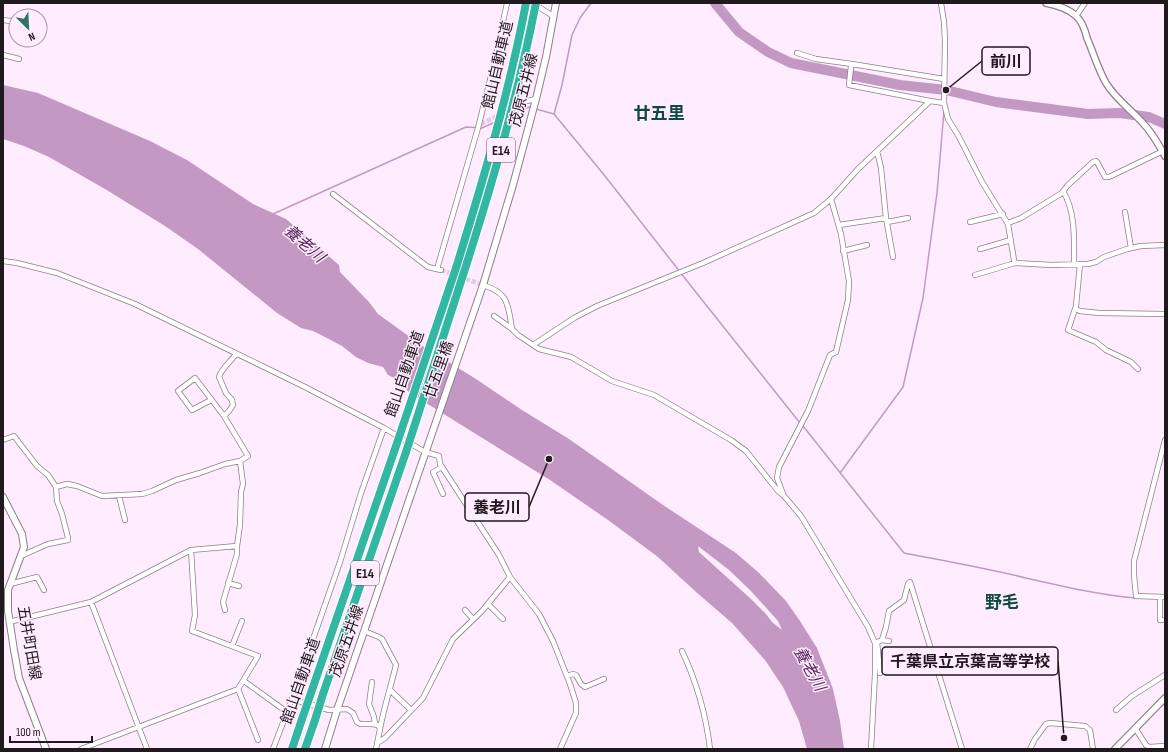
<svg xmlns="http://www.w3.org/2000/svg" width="1168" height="752" font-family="'Sofia Sans Condensed','Noto Sans JP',sans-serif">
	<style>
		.water { fill: #c399c3; fill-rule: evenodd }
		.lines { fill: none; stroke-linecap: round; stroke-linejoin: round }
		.stream { stroke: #c399c3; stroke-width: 1.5 }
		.river { stroke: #c399c3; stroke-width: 10 }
		.minor-tunnel { stroke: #deccdd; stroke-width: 4.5; stroke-dasharray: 4.5 2; stroke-linecap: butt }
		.minor-casing { stroke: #8e7e8e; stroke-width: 6 }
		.tertiary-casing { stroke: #8e7e8e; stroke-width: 8 }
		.secondary-casing { stroke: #8e7e8e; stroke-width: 8 }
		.motorway-casing { stroke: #fff; stroke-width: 10 }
		.minor { stroke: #fff; stroke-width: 4.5 }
		.tertiary { stroke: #fff; stroke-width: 5.5 }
		.secondary { stroke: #fff; stroke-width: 6 }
		.motorway { stroke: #31b7a3; stroke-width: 8 }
		.motorway-bridge-casing { stroke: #fff; stroke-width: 10; stroke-linecap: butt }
		.motorway-bridge { stroke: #31b7a3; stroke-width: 8 }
		.labels { text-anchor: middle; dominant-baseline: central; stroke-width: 3; stroke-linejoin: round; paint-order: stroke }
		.shield { fill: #ffecff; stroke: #635862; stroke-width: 1 }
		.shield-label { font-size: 14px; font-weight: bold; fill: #20191f }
		.street-label { font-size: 15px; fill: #20191f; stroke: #ffecff }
		.water-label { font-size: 16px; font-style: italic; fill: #562458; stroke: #ffecff }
		.quarter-label { font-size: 17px; font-weight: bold; fill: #104a41; stroke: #ffecff }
		.leader { fill: none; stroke: #20191f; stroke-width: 1.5 }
		.callout-dot { fill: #20191f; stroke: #ffecff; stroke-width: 1.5 }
		.callout { fill: #ffecff; stroke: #20191f; stroke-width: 1.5 }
		.callout-label { font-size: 16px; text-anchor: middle; font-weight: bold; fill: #20191f }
	</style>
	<rect width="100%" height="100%" fill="#ffecff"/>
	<path class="water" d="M3 85 38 93 150 141 187 160 253 204 286 219 339 265 340 272 369 302 378 314 421 345 476 379 522 410 569 439 663 505 736 553 759 573 786 601 800 621 817 648 833 689 840 721 844 749H807L799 721 783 687 765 660 732 623 696 592 658 557 608 520 550 480 410 393 394 378 388 375 383 367 368 363 356 357 342 346 327 338 313 331 301 328 277 313 198 249 165 226 105 189 49 157 24 146 3 139ZM698 546 729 570 751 591 778 621 782 630 772 622 766 614 751 599 699 552Z"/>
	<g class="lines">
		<path class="stream" d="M536 109 554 114 605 176 691 286 800 423
			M513 114 529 107 532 108
			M554 114 562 85 572 35 580 18 591 3
			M273 214 466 127 482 128 495 122
			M803 426 904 553C936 559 969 565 1000 572 1045 582 1090 594 1135 598
			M840 473 903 387 923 298 937 193 944 111"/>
		<path class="river" d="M715 3 739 32 768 52 791 63 900 85 946 90 996 102 1088 114 1119 113 1149 117 1165 124"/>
		<path class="minor-tunnel" d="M481 124 527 101
			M441 270 483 285"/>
		<defs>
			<path id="minor" d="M941 3 944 22 945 41 944 103 948 119 958 135 982 182 1008 224 1014 260 1015 263
				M534 4 553 16
				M1076 16 1085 3
				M3 20 10 21 16 20
				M797 53 816 59 852 64 944 79
				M3 55 19 59
				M851 66 849 85 930 101
				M527 101 536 99
				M877 151 881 168 886 218 893 257
				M1063 191C1076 212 1074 241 1074 264
				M333 194 428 267 441 270
				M1125 212 1131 248
				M887 222 908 218
				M970 222 1003 214
				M1008 223 1021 218 1062 193 1067 186 1093 162 1096 161 1097 162 1105 177H1109L1163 151
				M839 225 886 218
				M980 249 1011 240
				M843 251 867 245
				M3 261 17 263 57 273 135 304 303 386 384 428 425 452 439 456 440 464 499 555 510 577 539 614 553 641 570 684 576 703V713L560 749
				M1080 264 1076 306 1068 330 1096 342 1106 350 1131 362 1138 369
				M437 269 478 128 495 60 507 3
				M975 275 1015 263 1051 265 1088 264 1096 262 1104 257 1127 249 1141 246 1165 245
				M483 285C509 293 508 305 512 329
				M1075 309 1080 311 1099 313 1165 314
				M494 316 512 329 518 335 539 349 571 357 612 381 654 395 731 440 746 451 778 491 784 496 801 516 868 627 875 643V674L871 749
				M533 345 574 318 597 306 703 263 814 213 831 199 858 169 930 101 944 103
				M211 400 192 410 178 391 195 378 224 416 248 456 240 461
				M224 416 229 411 233 405 232 400 226 393 219 377C221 369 231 361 236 354
				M3 440 14 436 37 466 48 475 56 487 57 501 62 514 68 538V540L48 544 21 556
				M1165 440 1134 561V575L1136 596 1165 597
				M442 467 433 472 443 494
				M56 487 67 484 77 486 102 496 142 494 152 491 176 480 200 473 225 464 240 461 243 484 241 492 240 525 237 546V554L223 602 225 610
				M783 494 777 478 779 467 808 411 830 355 836 352 848 300 849 281 841 234 831 199
				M119 496 125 520
				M910 582 962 749
				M228 583 239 586
				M10 584 37 577 44 590
				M1160 597V620H1165
				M91 602 147 749
				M488 604 503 619
				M465 610 473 619
				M9 622 91 602 191 550 237 546
				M364 631 379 637 382 639 396 665C391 686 384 707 380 729
				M882 640 889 641
				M877 642 880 673
				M875 643 882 640 886 627 889 611 904 600 908 584 910 582
				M232 646 242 621
				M682 651C697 683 706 714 710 749
				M567 676 573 674 576 675 581 684 585 687 604 679
				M244 681 287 712
				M372 682 369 704 374 717 375 724
				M238 689 258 740
				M390 690 411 710
				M292 699 329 710 347 709 353 713 357 722 360 724H372L378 725 380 729 376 749
				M1116 710 1132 696 1165 675
				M1135 728 1146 745 1149 747 1165 746
				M377 743 385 738 423 698 453 639 482 611 510 577
				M81 749 238 689 258 656 192 631 195 615 191 550
				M273 749 292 699 340 562 361 493 384 428
				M1030 749 1035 739 1046 724 1050 723 1085 726 1090 730 1093 749"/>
			<path id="tertiary" d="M1046 3C1056 5 1069 9 1076 16 1082 21 1085 30 1087 38 1093 52 1098 69 1106 83 1115 98 1129 108 1141 121 1151 131 1158 143 1165 156
				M1115 749 1165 698"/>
			<path id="secondary" d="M3 497 22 534 24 547 8 590V611L14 650 19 678 46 749
				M325 749 337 710 483 285 513 185 536 99 546 57 556 3"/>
			<path id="motorway" d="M456 268C483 181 509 93 526 3
				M464 272C490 191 514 110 531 27
				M312 690 395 449
				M323 694 406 452
				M292 749 302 719
				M305 749 315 720"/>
		</defs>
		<use href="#minor" class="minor-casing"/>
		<use href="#tertiary" class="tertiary-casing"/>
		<use href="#secondary" class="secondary-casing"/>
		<use href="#motorway" class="motorway-casing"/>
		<use href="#minor" class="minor"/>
		<use href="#tertiary" class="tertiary"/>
		<use href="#secondary" class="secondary"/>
		<use href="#motorway" class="motorway"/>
		<defs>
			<path id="motorway-bridge" d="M531 27 536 3
				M395 449 456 268
				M406 452 464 272
				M302 719 312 690
				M315 720 323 694"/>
		</defs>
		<use href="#motorway-bridge" class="motorway-bridge-casing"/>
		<use href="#motorway-bridge" class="motorway-bridge"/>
	</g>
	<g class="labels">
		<g class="shield">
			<rect x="487" y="138" width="28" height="24" rx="3"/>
			<rect x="351" y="561" width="28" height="24" rx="3"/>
		</g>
		<g class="shield-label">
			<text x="501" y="150">E14</text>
			<text x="365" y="573">E14</text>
		</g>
		<g class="street-label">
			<text transform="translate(498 65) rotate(-77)">館山自動車道</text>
			<text transform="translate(524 90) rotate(-76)">茂原五井線</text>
			<text transform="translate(439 370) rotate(-71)">廿五里橋</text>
			<text transform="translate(405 374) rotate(-71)">館山自動車道</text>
			<text transform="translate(347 641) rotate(-71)">茂原五井線</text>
			<text transform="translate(29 643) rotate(80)">五井町田線</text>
			<text transform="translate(301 681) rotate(-71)">館山自動車道</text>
		</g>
		<g class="water-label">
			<text transform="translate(304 244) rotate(41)">養老川</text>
			<text transform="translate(809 669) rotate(61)">養老川</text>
		</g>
		<g class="quarter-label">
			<text x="659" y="114">廿五里</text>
			<text x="1002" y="603">野毛</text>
		</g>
	</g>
	<path class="leader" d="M946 90L982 61M549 459L529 507M1064 738L1058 661"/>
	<g class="callout-dot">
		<circle cx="946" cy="90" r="4"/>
		<circle cx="549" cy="459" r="4"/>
		<circle cx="1064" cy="738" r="4"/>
	</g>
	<g class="callout">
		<rect x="982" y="47" width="48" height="28" rx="4"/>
		<rect x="465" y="493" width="64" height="28" rx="4"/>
		<rect x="882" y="647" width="176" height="28" rx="4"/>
	</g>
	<g class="callout-label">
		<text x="1006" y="67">前川</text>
		<text x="497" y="513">養老川</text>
		<text x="970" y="667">千葉県立京葉高等学校</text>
	</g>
	<rect width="1168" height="752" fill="none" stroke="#20191f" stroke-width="8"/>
	<g transform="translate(28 28) rotate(156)"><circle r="19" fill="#ffecff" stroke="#a698a5"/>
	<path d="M0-3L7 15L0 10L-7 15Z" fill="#2e7368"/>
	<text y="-6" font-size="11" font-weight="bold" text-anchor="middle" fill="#20191f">N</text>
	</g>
	<path d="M10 736v6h82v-6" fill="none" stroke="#20191f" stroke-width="2"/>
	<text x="16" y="736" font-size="12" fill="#20191f" stroke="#ffecff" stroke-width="3" paint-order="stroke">100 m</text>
</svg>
